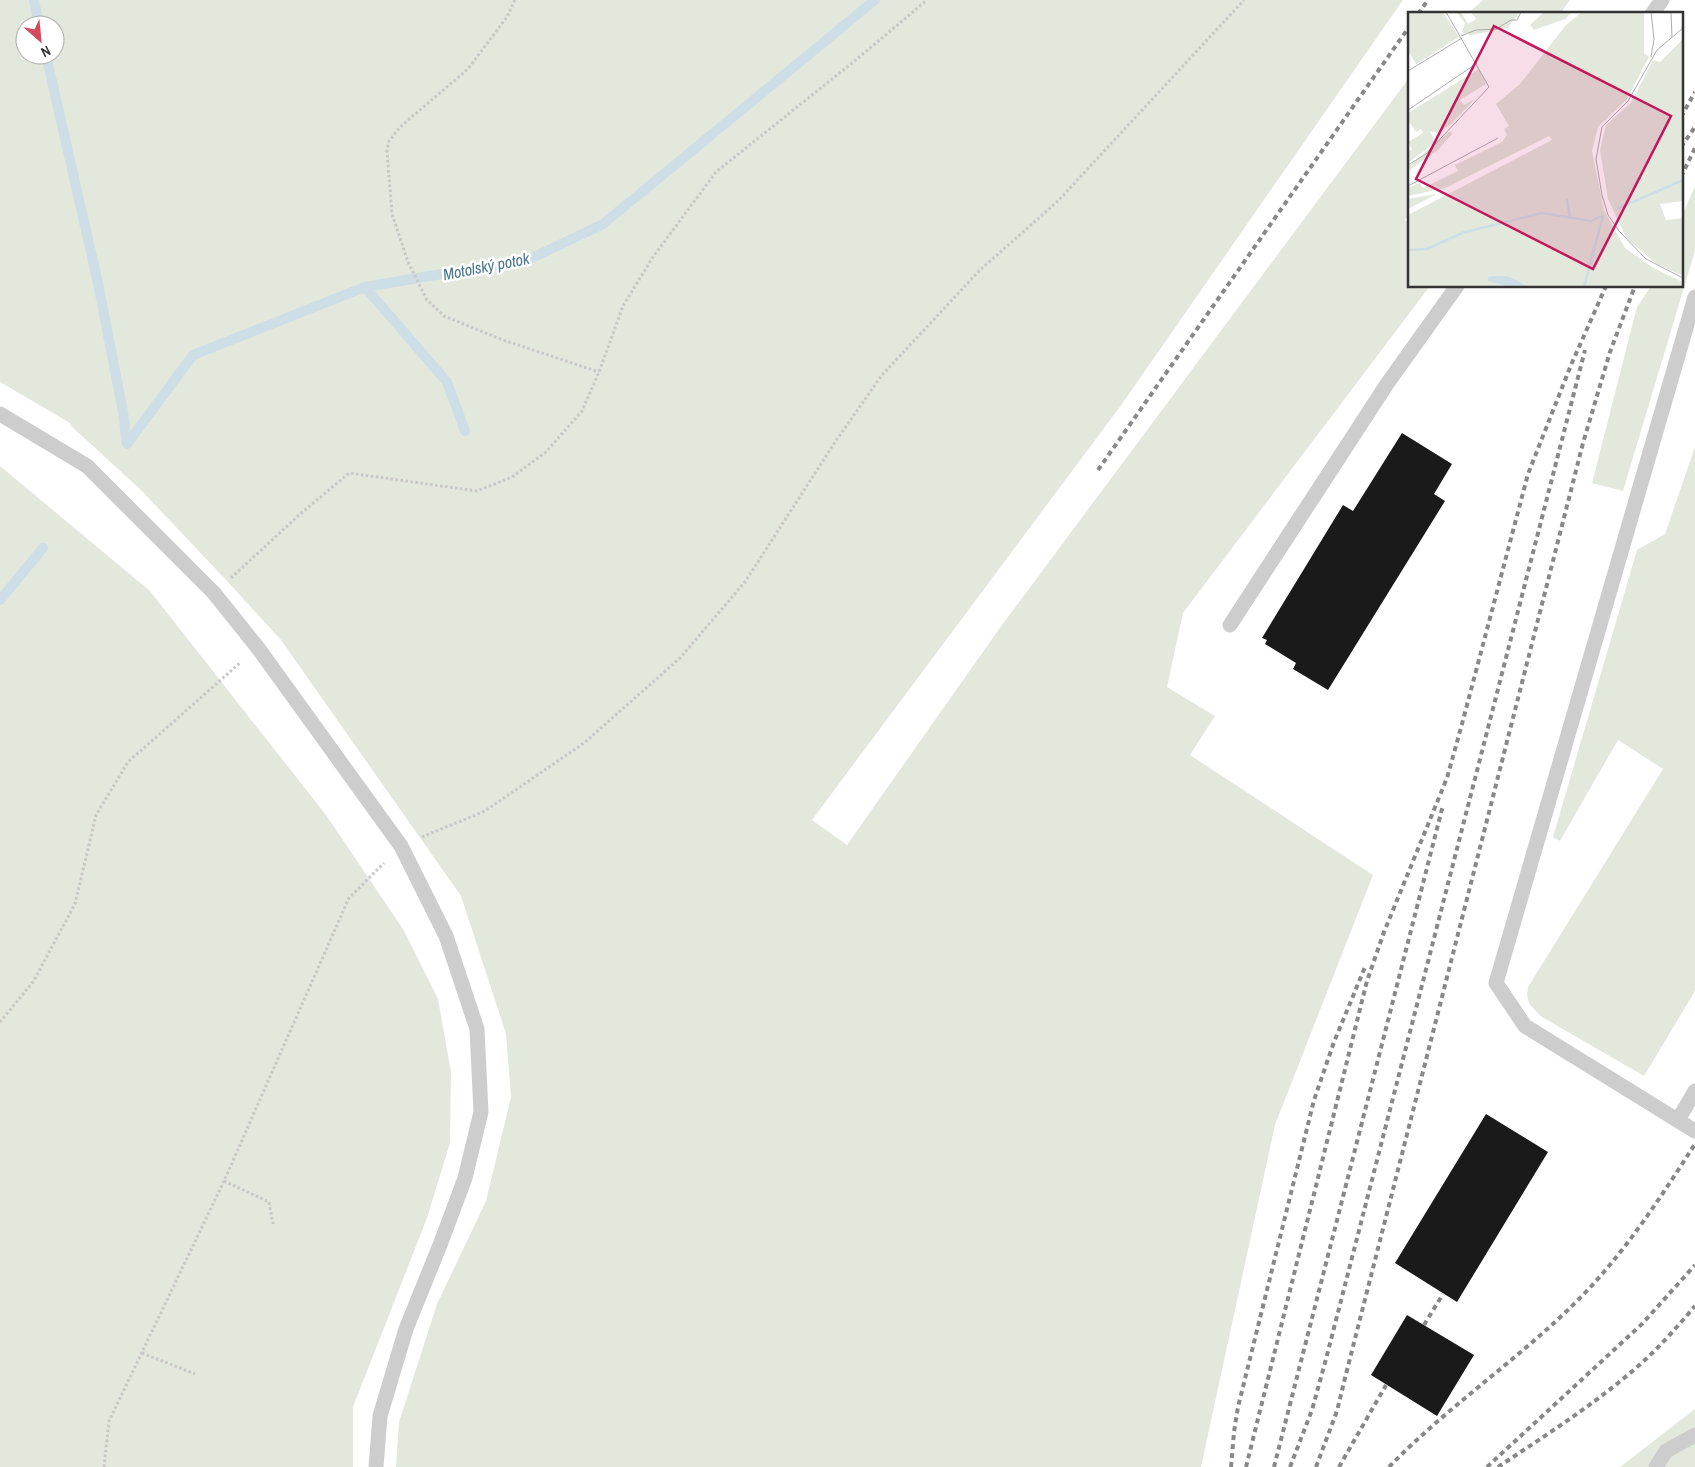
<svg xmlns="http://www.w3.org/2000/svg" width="1695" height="1467" font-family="'Archivo Narrow',sans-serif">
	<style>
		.green { fill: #e3e8dd; fill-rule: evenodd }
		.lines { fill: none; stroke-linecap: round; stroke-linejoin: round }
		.stream { stroke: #cddee6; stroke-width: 10 }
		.building { fill: #1a1a1a }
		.path { stroke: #c7c7c7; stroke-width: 3; stroke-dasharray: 2.5 2.5; stroke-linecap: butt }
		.service { stroke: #cdcdcd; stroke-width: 15 }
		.rail { stroke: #888; stroke-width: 4; stroke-dasharray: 5 4; stroke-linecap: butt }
		.labels { text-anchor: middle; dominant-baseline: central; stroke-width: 5; stroke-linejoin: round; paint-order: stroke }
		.water-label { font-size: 16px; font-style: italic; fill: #49768d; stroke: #fff }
		.inset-river { fill: none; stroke: #cddee6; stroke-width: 2.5 }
		.inset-road { fill: none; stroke: #adadad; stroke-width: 1 }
		.view { fill: #c2185b; fill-opacity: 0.15; stroke: #c2185b; stroke-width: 2.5 }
		.inset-edge { fill: none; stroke: #333; stroke-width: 2.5 }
	</style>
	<rect width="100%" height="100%" fill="#fff"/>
	<path class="green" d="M0 0H1403L1122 404 812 820 847 845 999 629 1409 78V215L1405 220 1409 223V286H1430L1183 613 1167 687 1215 716 1190 755 1373 875 1275 1125 1201 1467H396L399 1422 437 1304 486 1201 511 1097 506 1034 461 896 281 640 227 581 140 489 72 427 70 423 0 382ZM25 25H55V55H25Z
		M1483 0H1570L1560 14H1467Z
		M1695 186V251L1623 491 1592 483 1637 307 1651 286H1681V218Z
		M1695 447V991L1644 1076 1542 1017C1531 1006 1525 1003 1528 987L1663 769 1618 740 1560 841 1553 837 1637 550 1665 534Z
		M0 466 150 591 326 815 403 929 438 999 451 1072 450 1143 427 1218 353 1407V1467H0Z
		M1695 1409V1467H1620Z"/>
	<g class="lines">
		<path class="stream" d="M34 0 39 25
			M46 55 98 283 123 412 127 444
			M365 287 447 382 465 431
			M127 444 193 355 365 287 530 259 603 224 875 0
			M0 600 43 548"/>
	</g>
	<path class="building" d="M1402 433 1452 464 1434 494 1445 501 1328 690 1293 669 1296 663 1265 644 1267 640 1262 638 1343 505 1353 511Z
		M1486 1114 1548 1152 1457 1302 1395 1263Z
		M1407 1315 1474 1355 1437 1416 1371 1375Z"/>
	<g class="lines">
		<path class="path" d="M515 0 507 17 468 69 400 127 389 141 387 151 392 214 408 262 427 300 444 316 503 340 599 372
			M231 578 298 516 349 473 477 491 512 477 546 452 582 411 599 372 623 306 653 257 716 172 857 59 927 0
			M422 837 485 811 584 743 679 659 745 582 835 442 882 375 980 270 1058 201 1244 0
			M0 1022 33 982 75 904 96 815 128 762 241 662
			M224 1181 269 1202 273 1224
			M142 1353 195 1374
			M104 1467 109 1421 224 1181 349 898 384 863"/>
		<path class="service" d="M1652 14 1662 0
			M1695 297 1496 983 1525 1026 1695 1131
			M0 414 87 466 214 593 258 648 401 846 446 936 477 1029 481 1112 465 1178 440 1245 406 1329 380 1416 376 1467
			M1230 625 1387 384 1457 286
			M1678 1120 1695 1091
			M1656 1467 1666 1451 1695 1435"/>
		<path class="rail" d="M1418 14 1428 0
			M1681 117 1695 92
			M1681 147 1695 127
			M1681 177 1695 148
			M1098 470 1409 27
			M1424 1325 1443 1294
			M1231 1467 1234 1432 1238 1407 1314 1100 1334 1042 1365 967
			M1246 1467 1367 981 1384 932 1447 778 1462 724 1528 474 1571 365 1606 286
			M1274 1467 1443 805
			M1290 1467 1312 1410 1326 1359 1585 350
			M1316 1467 1337 1411 1346 1374 1583 443 1610 352 1635 286
			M1339 1467 1386 1385
			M1389 1467C1446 1408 1515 1362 1574 1304 1622 1257 1659 1200 1695 1144
			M1487 1467 1642 1324 1695 1265
			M1498 1467C1549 1433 1600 1401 1646 1359 1663 1343 1679 1325 1695 1306"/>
	</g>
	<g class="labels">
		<g class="water-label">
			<text transform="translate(486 266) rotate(-11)">Motolský potok</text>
		</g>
	</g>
	<g transform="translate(1408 12)">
		<rect width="275" height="275" fill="#fff"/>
		<path d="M0 0H35L51 25 8 52 0 39ZM48 0H53L60 12 68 7 63 0H112L100 16 63 23 54 20 57 11ZM136 0H164L157 7 126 18 122 13ZM174 0H236V41L241 45 219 87 190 115 184 139 196 198 217 236 247 257 275 270V275H119L80 269 101 275H0V203L144 128 141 124 37 176 0 184V176L11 171 15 176 50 159 47 153 94 130 99 123 96 117 101 114 88 92 112 72 158 13ZM275 27V189L252 192 258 208 275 206V264L249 252 219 227 200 187 192 138 198 113 223 91 245 48 252 50ZM71 57 78 72 52 88 56 93 67 87 43 112 30 121 22 119 26 127 24 133 0 151V140L4 137 0 130 15 121 13 117 8 120 0 108V101ZM42 119 44 122 30 138 0 159V155ZM27 182V183L0 197V187Z" fill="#e3e8dd"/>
		<path d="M99 264 112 270 119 275H101L80 269V265L84 264Z" fill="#cddee6"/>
		<path class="inset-river" d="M159 187 162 206M209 197 275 168M0 238 19 237 54 221 134 201 183 209 195 203M176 275 195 204"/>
		<path class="inset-road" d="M263 0 264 25M275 16 249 38 220 89 194 115 188 147 194 183 200 203 211 219 238 247 275 266M53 24 68 18 88 17 103 8H109L113 0M243 45 246 27 243 0M0 59 54 26M0 98 69 51M0 153 18 142 81 75 38 0M0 174 90 126"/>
		<path class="view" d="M86 14 263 104 185 257 8 167Z"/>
		<rect width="275" height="275" class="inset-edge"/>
	</g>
	<g transform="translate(40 40) rotate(153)"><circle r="24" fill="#ffffff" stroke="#adadad"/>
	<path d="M0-4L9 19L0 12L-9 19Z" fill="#d24c5d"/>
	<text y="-8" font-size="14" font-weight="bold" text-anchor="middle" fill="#333333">N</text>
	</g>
</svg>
